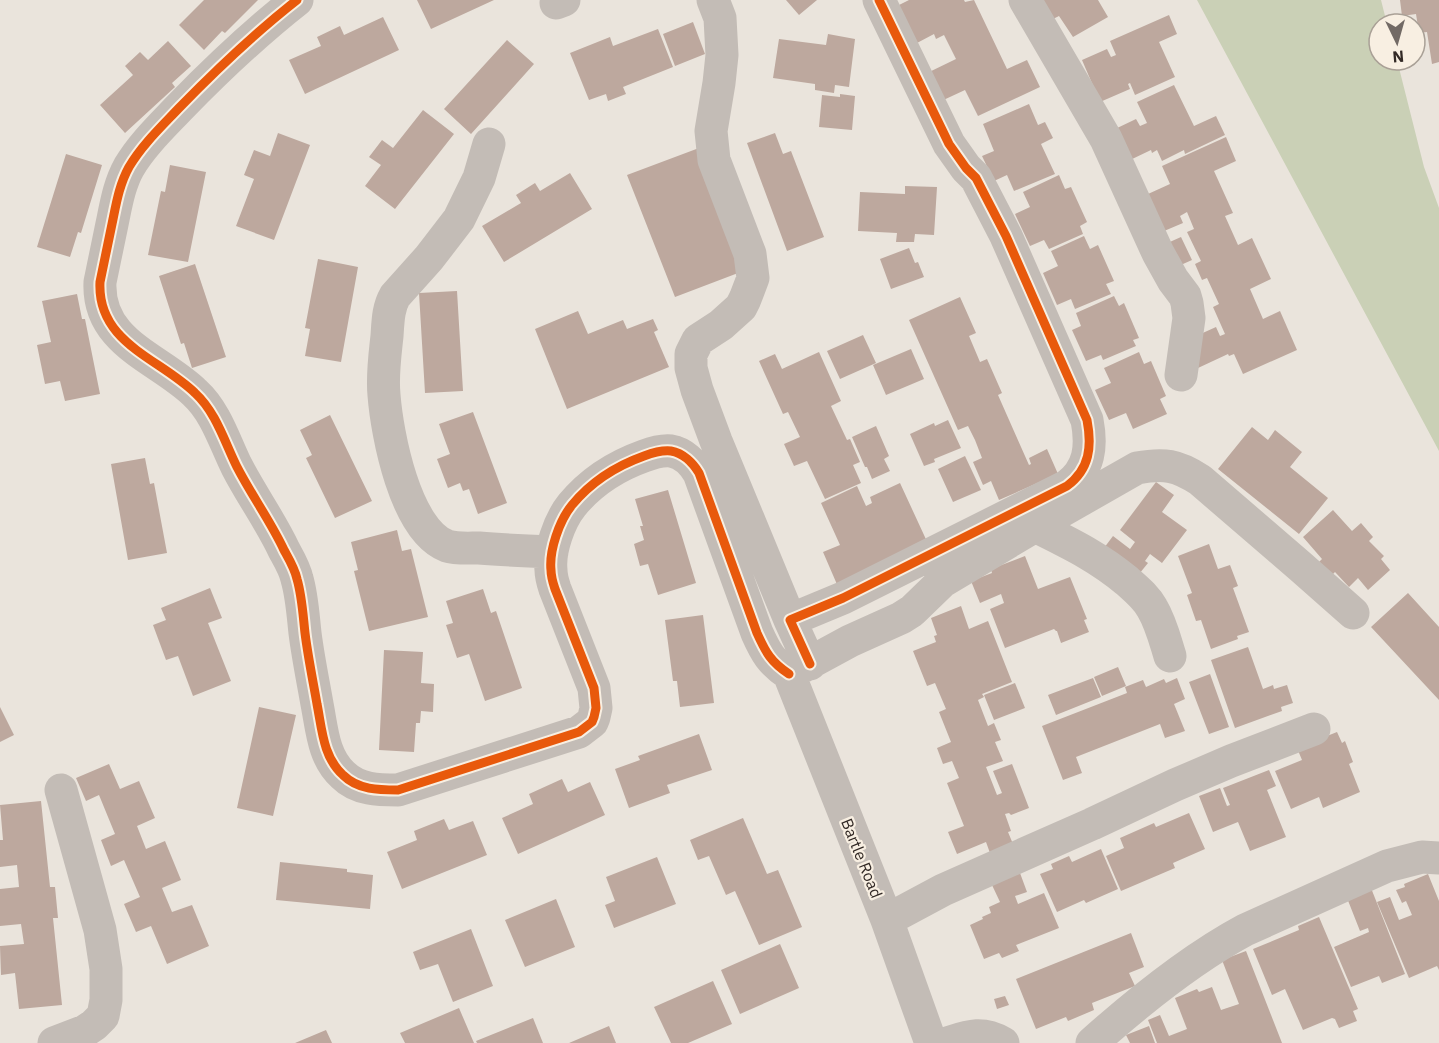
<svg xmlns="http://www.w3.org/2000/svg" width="1439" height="1043" font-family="'IBM Plex Sans',sans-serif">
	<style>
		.green { fill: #cad0b6 }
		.building { fill: #bda89e }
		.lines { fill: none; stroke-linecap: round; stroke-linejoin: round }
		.minor { stroke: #c3bcb6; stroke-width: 33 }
		.cycleway-casing { stroke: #f8efe2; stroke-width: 13 }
		.cycleway { stroke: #e8590c; stroke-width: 9 }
		.labels { text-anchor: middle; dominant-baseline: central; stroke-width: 4.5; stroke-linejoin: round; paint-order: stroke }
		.street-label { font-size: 16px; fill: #322925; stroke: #f8efe2 }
	</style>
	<rect width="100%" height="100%" fill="#eae4dc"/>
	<path class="green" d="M1197 0H1381L1387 24H1379V60H1397L1424 167 1439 208V451Z"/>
	<path class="building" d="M204 0H258L225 33 222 31 204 50 179 25Z
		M417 0H494L431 29Z
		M786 0H817L799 15Z
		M909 0H964L965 2 974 0 1007 69 1027 60 1040 87 978 116 965 90 937 103 923 75 956 59 944 35 936 39 934 34 917 43 899 5Z
		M1041 0H1098L1108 17 1073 37 1059 16 1053 19Z
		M1400 0H1439V62L1432 64 1427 32 1419 33 1416 14 1402 16Z
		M1169 15 1177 34 1159 42 1175 77 1135 95 1130 83 1128 84 1130 89 1100 102 1082 60 1107 49 1111 57 1116 55 1110 41Z
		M383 17 399 50 305 94 289 60 321 46 317 37 340 26 344 35Z
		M693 22 705 54 675 66 663 34Z
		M658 29 673 67 623 87 626 94 608 101 606 94 589 100 570 53 610 37 613 46Z
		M828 34 855 39 849 87 835 85 834 93 815 90V84L773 78 779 39 826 45Z
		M507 40 534 64 471 134 444 109Z
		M168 41 191 66 172 83 175 87 125 133 100 105 133 75 125 66 140 52 148 60Z
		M1174 85 1194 126 1216 116 1225 135 1185 154 1184 150 1162 161 1157 150 1152 153 1151 150 1128 161 1113 130 1136 119 1140 126 1147 123 1137 102Z
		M840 94 855 96 852 130 819 127 822 95 840 97Z
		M1029 104 1038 125 1045 122 1053 138 1041 144 1055 174 1014 191 1007 175 994 181 982 156 994 151 983 124Z
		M423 110 454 134 395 209 365 186 381 165 369 157 382 140 393 148Z
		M278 133 310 145 274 240 236 226 254 179 244 175 254 150 270 156Z
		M775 133 783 154 791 151 824 237 787 251 747 143Z
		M1226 137 1236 161 1214 171 1233 213 1225 216 1238 245 1252 238 1271 279 1250 289 1263 319 1280 311 1297 350 1243 374 1234 354 1229 356 1228 354 1198 368 1185 341 1216 327 1220 336 1225 334 1213 307 1219 304 1207 278 1202 280 1195 264 1201 261 1187 232 1194 229 1187 212 1180 216 1183 223 1157 234 1148 194 1170 184 1162 166Z
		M699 148 746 270 675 297 627 175Z
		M66 154 102 165 81 233 78 232 70 257 37 247Z
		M170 165 206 172 188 262 148 255 161 191 165 192Z
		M570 173 592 209 504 262 482 226 521 203 516 195 535 183 540 191Z
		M1059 175 1065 189 1071 187 1087 222 1080 226 1083 234 1049 249 1044 240 1030 246 1015 214 1030 207 1023 192Z
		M905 186 937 187 934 235 915 234 914 242H896L897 233 858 231 860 192 905 194Z
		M1084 236 1090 249 1098 245 1114 281 1106 284 1111 294 1075 309 1071 299 1057 305 1043 273 1058 266 1051 251Z
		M1181 237 1192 260 1174 268 1163 245Z
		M909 248 915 263 918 262 924 277 891 289 880 259Z
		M318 259 358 267 341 362 305 356 310 329 305 328Z
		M195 264 226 357 192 368 184 343 181 344 159 276Z
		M457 291 463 391 425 393 419 293Z
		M77 294 82 319H85L100 394 65 401 60 381 45 384 37 345 51 342 42 301Z
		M1114 296 1119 306 1124 303 1139 338 1133 340 1136 346 1103 360 1101 355 1086 361 1072 330 1081 326 1076 313Z
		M960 297 976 333 969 336 980 362 987 359 1002 393 998 395 1029 465 1031 464 1029 458 1047 449 1058 474 999 500 991 481 983 485 973 462 982 458 975 440 968 426 958 430 909 320Z
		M578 311 588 334 623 320 627 329 653 319 658 330 654 332 669 367 567 409 535 329Z
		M863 335 876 363 840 379 827 351Z
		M911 349 924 379 886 395 873 365Z
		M819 352 841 401 831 406 847 440 850 439 860 462 853 465 861 483 825 499 807 461 794 466 784 444 800 437 788 412 783 414 759 361 775 354 782 369Z
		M1139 352 1144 364 1151 361 1166 396 1160 399 1167 414 1133 429 1126 413 1109 420 1095 390 1111 383 1104 368Z
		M473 412 507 503 478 514 469 489 463 491 460 483 448 488 437 459 450 454 439 424Z
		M330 415 372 501 335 518 306 458 312 455 300 430Z
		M948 420 961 448 934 459 935 462 924 466 910 434 934 423 935 426Z
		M876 426 889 456 884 459 890 471 872 479 867 467H865L852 437Z
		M1252 427 1268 440 1275 430 1302 452 1290 467 1328 498 1299 534 1218 469Z
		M965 456 981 490 953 502 938 469Z
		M145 458 150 484 154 483 167 553 128 560 111 464Z
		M1156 482 1174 495 1162 512 1187 530 1162 563 1150 554 1145 561 1148 563 1135 579 1101 552 1113 536 1130 549 1135 542 1120 530Z
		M900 483 930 548 839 589 823 552 840 545 821 503 857 486 866 506 872 503 870 497Z
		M668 490 696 583 658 595 648 564 640 566 634 544 644 540 640 526H643L635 499Z
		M1333 510 1352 531 1361 523 1373 537 1369 541 1384 556 1381 559 1390 570 1368 590 1358 578 1349 587 1335 572 1330 577 1318 563 1322 559 1303 537Z
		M397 530 402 551 411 549 428 617 369 631 354 571 358 570 351 542Z
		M1209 544 1218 569 1230 565 1238 586 1233 588 1249 632 1237 636 1238 639 1211 649 1201 620 1196 621 1187 595 1192 593 1178 556Z
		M1025 556 1038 589 1070 577 1087 619 1084 620 1089 632 1061 643 1057 631H1056L1054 629 1005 648 990 609 1004 603 1001 594 980 603 971 581 992 573 991 569Z
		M210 588 222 618 208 623 231 681 193 696 178 656 166 660 153 625 166 620 161 608Z
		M483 589 491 613 496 611 522 688 485 701 469 654 457 658 446 625 453 623 446 601Z
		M1408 593 1439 627V700L1371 627Z
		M961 606 969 629 988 621 1012 682 982 694 984 697 978 700 988 726 994 723 1001 740 995 742 1003 761 986 767 997 795 1002 793 993 771 1012 764 1029 808 1011 815 1009 813 1005 814 1011 831 1008 832 1013 844 990 853 986 842 957 854 948 832 964 826 947 783 959 778 952 761 943 764 937 748 951 742 939 712 946 709 935 683 927 686 913 651 936 642 934 636 937 635 931 618Z
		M703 615 714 703 680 707 677 681H673L665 620Z
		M1248 647 1263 689 1273 685 1274 689 1287 685 1293 703 1281 707 1282 711 1235 728 1211 660Z
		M384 650 423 652 421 683 434 684 433 712 421 711 420 723H416L414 752 379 750Z
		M1118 667 1126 686 1102 696 1094 677Z
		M1210 674 1229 727 1209 734 1189 682Z
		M1093 678 1101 697 1056 715 1048 695Z
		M1177 678 1185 699 1174 704 1185 731 1165 738 1160 724 1076 757 1082 773 1063 780 1042 726 1127 693 1125 687 1143 680 1146 687 1164 679 1166 683Z
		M1015 683 1025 708 994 720 984 695Z
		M0 707 14 735 0 742Z
		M259 707 296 715 273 816 237 808Z
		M1337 732 1342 743 1345 741 1353 762 1349 764 1360 792 1323 808 1319 797 1291 809 1275 771 1302 760 1297 748Z
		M699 734 712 770 667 785 670 793 629 808 615 769 640 760 638 756Z
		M109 764 120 789 139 781 155 818 137 826 146 849 165 841 181 880 162 888 172 912 192 905 209 946 167 964 151 926 136 932 124 904 140 897 124 860 111 866 101 840 115 834 99 795 86 801 76 778Z
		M1269 770 1276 786 1267 790 1286 837 1250 851 1238 822 1213 832 1199 796 1220 788 1227 806 1230 805 1223 788Z
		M562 779 568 792 590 782 605 815 518 854 502 818 533 804 529 794Z
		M41 801 50 887H55L58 918H53L62 1005 19 1009 15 973 1 975 0 946 24 944 21 924 0 926V889L19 887 17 865 0 867V840H3L0 805Z
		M1189 813 1205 849 1173 863 1175 868 1121 891 1106 856 1124 848 1120 838 1154 823 1156 827Z
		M743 818 767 874 778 870 802 927 759 945 735 891 726 895 709 856 698 860 690 840Z
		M444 819 449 830 473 821 487 855 402 889 387 852 417 840 414 831Z
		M1101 849 1118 889 1086 903 1084 900 1057 912 1040 874 1053 869 1051 864 1069 856 1072 862Z
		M657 857 676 904 614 928 605 905 615 901 606 877Z
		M280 862 347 869V872L373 875 370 909 276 900Z
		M1020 873 1027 892 1015 896 1018 904 1044 893 1059 928 1016 945 1019 951 1002 958 999 953 984 959 970 925 983 919 982 917 991 913 989 907 1000 902 992 885Z
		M1428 874 1439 901V970L1437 966 1409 978 1377 902 1390 897 1399 920 1412 915 1406 901 1402 903 1396 890 1405 887 1404 884Z
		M1371 888 1405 974 1382 983 1379 976 1351 987 1334 947 1369 932 1368 928 1360 931 1347 898Z
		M556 899 575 947 525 967 505 920Z
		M1319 917 1358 1009 1353 1011 1357 1021 1339 1028 1335 1019 1332 1018 1303 1030 1285 989 1272 995 1253 949 1299 930 1298 926Z
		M471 929 493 986 453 1002 438 964 420 970 413 952Z
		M1131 933 1144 967 1129 973 1135 986 1092 1003 1094 1010 1068 1021 1066 1017 1036 1029 1016 979Z
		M780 944 799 988 740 1014 721 970Z
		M1246 951 1282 1043H1157L1148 1020 1160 1015 1169 1036 1187 1029 1175 998 1197 989 1199 992 1212 987 1221 1010 1239 1004 1222 960Z
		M713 981 732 1024 688 1043H671L654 1007Z
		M1005 996 1009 1005 997 1009 994 999Z
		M459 1008 474 1043H405L400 1033Z
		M533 1018 543 1043H477L476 1041Z
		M609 1026 616 1043H569Z
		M1149 1026 1155 1043H1130L1126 1035Z
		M326 1030 332 1043H295Z"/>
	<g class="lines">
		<path class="minor" d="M297 0C255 33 216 70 179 108 161 127 142 145 129 167 119 185 116 205 112 224 108 243 104 263 100 282 97 343 159 358 195 393 216 412 225 443 237 467 252 496 271 522 284 550 289 559 295 569 297 579 302 596 303 615 305 633 308 657 313 681 317 704 322 729 323 757 343 775 358 790 379 790 398 790L579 732 592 722 594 717 596 708 594 688 555 589C553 583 551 577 551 570 549 551 559 521 572 505 591 482 616 466 644 456 652 453 662 450 671 451 683 453 693 463 699 473L757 633C766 653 771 662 789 674
			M713 0 720 18 722 55 719 83 711 131 714 160 750 254 753 278 745 299 741 307 721 325 698 340 691 354V368L697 390 716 441 790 620
			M1025 0 1106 139 1158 253 1173 280 1185 296 1187 303 1189 318 1181 375
			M556 3 564 0
			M489 144 479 178 459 219 429 258 395 296C388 308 388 322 387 336 385 355 382 375 384 395 387 434 405 530 447 546 456 549 469 548 479 548 503 550 527 551 552 552
			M1035 526C1069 543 1097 556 1127 581 1136 589 1146 597 1152 608 1161 623 1165 640 1170 656
			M810 664 790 620 843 598 1067 486C1090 469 1092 446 1087 420L1006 236 976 178 966 168 949 144 879 0
			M791 673 850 641 901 618 912 611 943 581 1035 526 1137 468C1164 463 1177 465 1200 480L1301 567 1353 613
			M789 674 887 920 931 1043
			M887 920 943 890 1092 824 1175 785 1231 761 1314 729
			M54 1043 85 1031 94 1025 103 1016 106 1000V969L100 930 61 790
			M947 1043C969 1036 982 1031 1003 1043
			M1092 1043C1138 1002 1191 959 1245 930L1387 866 1422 857 1439 858"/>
		<defs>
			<path id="cycleway" d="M297 0C255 33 216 70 179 108 161 127 142 145 129 167 119 185 116 205 112 224 108 243 104 263 100 282 97 343 159 358 195 393 216 412 225 443 237 467 252 496 271 522 284 550 289 559 295 569 297 579 302 596 303 615 305 633 308 657 313 681 317 704 322 729 323 757 343 775 358 790 379 790 398 790L579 732 592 722 594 717 596 708 594 688 555 589C553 583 551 577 551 570 549 551 559 521 572 505 591 482 616 466 644 456 652 453 662 450 671 451 683 453 693 463 699 473L757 633C766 653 771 662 789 674
				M810 664 790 620 843 598 1067 486C1090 469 1092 446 1087 420L1006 236 976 178 966 168 949 144 879 0"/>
		</defs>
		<use href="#cycleway" class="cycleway-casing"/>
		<use href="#cycleway" class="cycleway"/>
	</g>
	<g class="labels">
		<g class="street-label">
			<text transform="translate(862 858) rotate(68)">Bartle Road</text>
		</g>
	</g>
	<g transform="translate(1397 42) rotate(175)"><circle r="28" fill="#f8efe2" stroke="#a9a096" stroke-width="1.5"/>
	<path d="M0-4.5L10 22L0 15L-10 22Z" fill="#726a65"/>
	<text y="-9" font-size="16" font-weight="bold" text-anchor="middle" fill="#322925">N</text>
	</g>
</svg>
